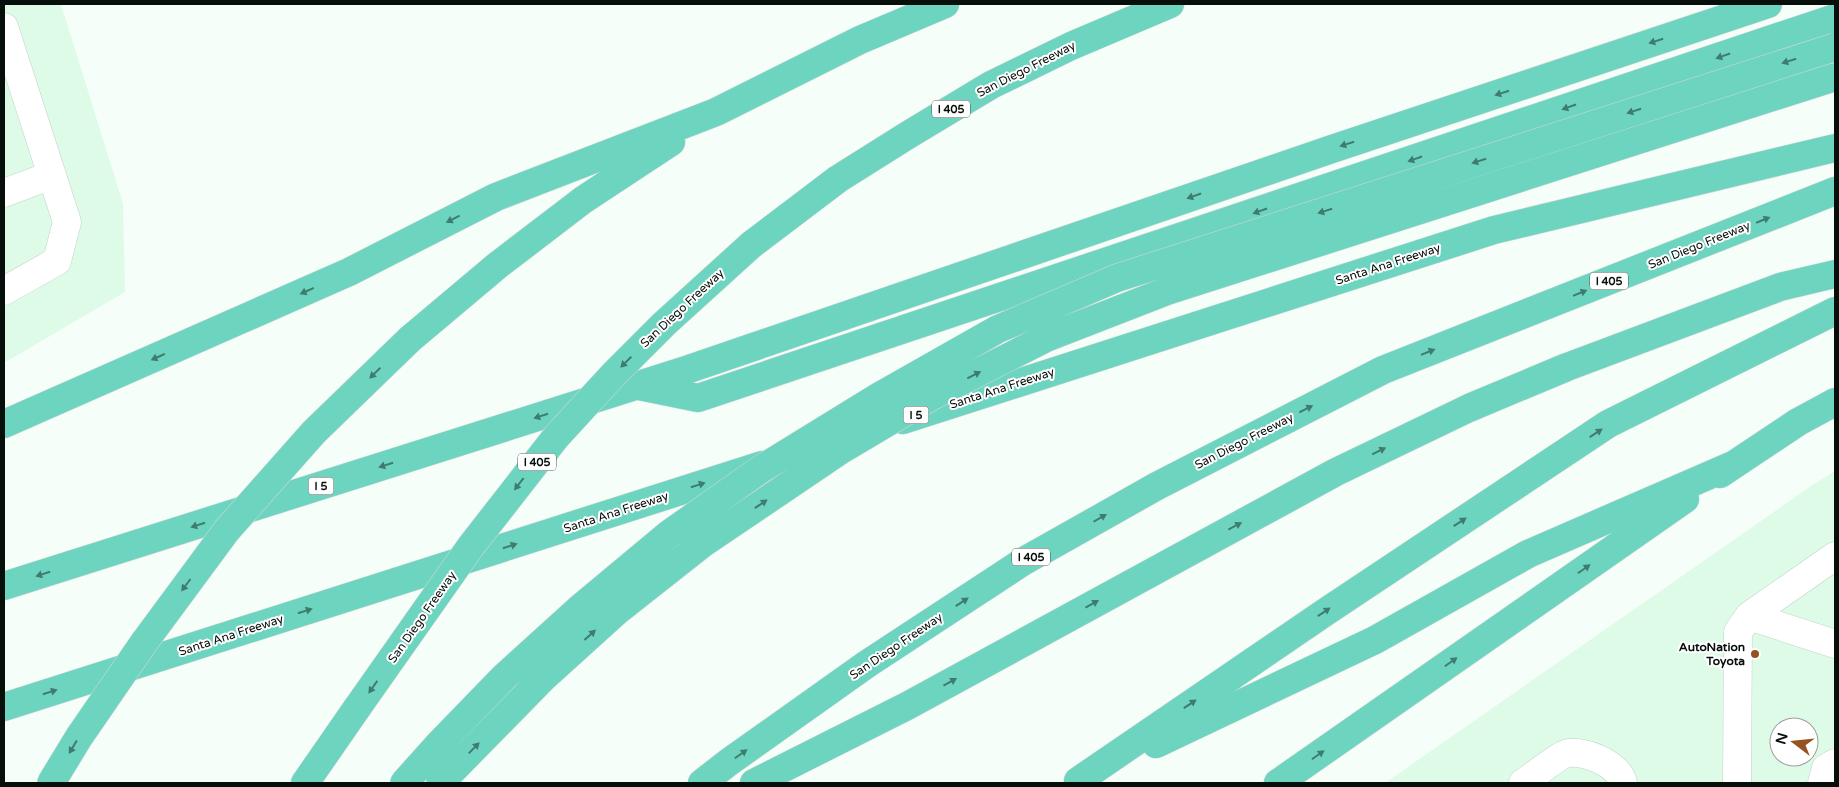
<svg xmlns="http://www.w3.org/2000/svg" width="1839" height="787" font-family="'Varela Round',sans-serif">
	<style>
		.built { fill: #defbe8; fill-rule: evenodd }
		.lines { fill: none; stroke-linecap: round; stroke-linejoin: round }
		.minor-casing { stroke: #bfd4c7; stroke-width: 29 }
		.highway-casing { stroke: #d7d9d8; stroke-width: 29 }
		.minor { stroke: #fff; stroke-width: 28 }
		.highway { stroke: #6dd5bf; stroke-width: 28 }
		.highway-bridge-casing { stroke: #d7d9d8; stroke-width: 29; stroke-linecap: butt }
		.highway-bridge { stroke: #6dd5bf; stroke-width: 28 }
		.oneway { fill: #3f7c6e }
		.poi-dot { fill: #93521f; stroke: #fff; stroke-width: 2 }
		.labels { text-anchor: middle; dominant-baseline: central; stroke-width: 4; stroke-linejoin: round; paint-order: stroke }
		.shield { fill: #fff; stroke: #515754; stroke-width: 1 }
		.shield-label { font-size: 11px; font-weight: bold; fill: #070f0a }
		.street-label { font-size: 12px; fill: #070f0a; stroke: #fff }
		.poi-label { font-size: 12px; font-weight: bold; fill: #070f0a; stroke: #fff; text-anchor: end }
	</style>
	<rect width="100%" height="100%" fill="#f5fef8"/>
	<path class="built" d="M4 4H61L123 204 125 292 4 363Z
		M1835 471V783H1385L1814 484ZM1779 727H1809V757H1779Z"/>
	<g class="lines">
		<defs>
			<path id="minor" d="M4 27 67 222 57 261 4 291
				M4 193 52 175
				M1749 616 1835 644
				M1523 783C1532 777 1557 757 1565 754 1581 748 1620 764 1623 783
				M1737 783 1738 632 1749 616 1835 556
				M1822 783 1826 768 1835 763"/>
			<path id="highway" d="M751 245 838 179 908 135 991 85 1071 46 1170 4
				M410 339 498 265 583 200 671 142
				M639 386 698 398 1835 18
				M903 420 1494 230 1835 148
				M4 424 349 272 496 197 716 112 860 40 945 4
				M1720 474 1798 422 1835 402
				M4 586 689 369 1332 149 1768 4
				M4 707 762 465
				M1156 744 1375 640 1528 554 1735 464
				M1078 781 1327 611 1608 424 1835 311
				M305 783 357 708
				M702 783 729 762 867 664 1024 561 1157 486 1383 370 1835 191
				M754 783 907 706 1336 472 1469 408 1567 367 1780 287 1835 274
				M1278 783 1685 499"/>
		</defs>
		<use href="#minor" class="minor-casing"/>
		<use href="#highway" class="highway-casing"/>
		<use href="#minor" class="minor"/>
		<use href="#highway" class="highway"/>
		<defs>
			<path id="highway-bridge" d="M357 708 471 546 556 437 613 375 664 324 751 245
				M51 783 79 737 145 641 227 530 314 432 410 339
				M404 783 439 744 504 677 579 609 669 534 761 469 878 397 998 329 1117 278 1835 47
				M440 783 544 677 617 611 702 544 841 450 932 396 1046 338 1167 291 1835 77"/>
		</defs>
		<use href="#highway-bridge" class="highway-bridge-casing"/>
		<use href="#highway-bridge" class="highway-bridge"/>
	</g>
	<defs><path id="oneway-solid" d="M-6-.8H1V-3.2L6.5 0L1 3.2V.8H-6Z" transform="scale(1.25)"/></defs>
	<g class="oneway">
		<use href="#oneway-solid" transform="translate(1656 41) rotate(162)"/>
		<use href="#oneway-solid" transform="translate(1723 56) rotate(161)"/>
		<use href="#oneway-solid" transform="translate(1789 61) rotate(162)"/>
		<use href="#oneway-solid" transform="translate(1502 93) rotate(162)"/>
		<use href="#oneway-solid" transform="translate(1569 107) rotate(161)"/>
		<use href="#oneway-solid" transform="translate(1634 111) rotate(162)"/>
		<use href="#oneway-solid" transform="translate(1347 144) rotate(162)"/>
		<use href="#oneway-solid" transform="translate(1415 159) rotate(161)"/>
		<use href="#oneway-solid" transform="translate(1479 161) rotate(162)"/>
		<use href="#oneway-solid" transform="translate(1194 196) rotate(161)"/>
		<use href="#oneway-solid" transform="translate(1260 211) rotate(161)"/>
		<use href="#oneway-solid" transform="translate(1325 211) rotate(162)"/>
		<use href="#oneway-solid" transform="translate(453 219) rotate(153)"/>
		<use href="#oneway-solid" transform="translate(1763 220) rotate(-22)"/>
		<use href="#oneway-solid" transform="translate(307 291) rotate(156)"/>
		<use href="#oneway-solid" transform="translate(1580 293) rotate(-22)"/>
		<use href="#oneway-solid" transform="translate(1428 352) rotate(-22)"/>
		<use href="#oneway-solid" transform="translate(158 357) rotate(156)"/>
		<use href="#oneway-solid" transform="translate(626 362) rotate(135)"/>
		<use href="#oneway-solid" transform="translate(375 373) rotate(136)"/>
		<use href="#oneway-solid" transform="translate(974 375) rotate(-27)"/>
		<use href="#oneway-solid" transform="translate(1306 409) rotate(-27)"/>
		<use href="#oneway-solid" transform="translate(541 416) rotate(162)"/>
		<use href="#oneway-solid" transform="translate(1596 433) rotate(-33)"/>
		<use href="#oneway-solid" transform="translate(1379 451) rotate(-26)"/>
		<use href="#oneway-solid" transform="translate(386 465) rotate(162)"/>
		<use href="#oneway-solid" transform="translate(519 484) rotate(128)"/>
		<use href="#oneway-solid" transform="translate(698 485) rotate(-18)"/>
		<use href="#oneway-solid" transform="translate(761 504) rotate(-34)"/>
		<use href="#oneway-solid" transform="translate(1100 518) rotate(-30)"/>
		<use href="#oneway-solid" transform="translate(1460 522) rotate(-33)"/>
		<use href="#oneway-solid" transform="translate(198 525) rotate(162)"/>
		<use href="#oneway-solid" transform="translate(1235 526) rotate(-28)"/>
		<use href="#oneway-solid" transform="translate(510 546) rotate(-18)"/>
		<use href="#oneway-solid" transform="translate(1584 569) rotate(-35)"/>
		<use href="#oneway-solid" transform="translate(43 574) rotate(163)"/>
		<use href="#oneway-solid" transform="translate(186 585) rotate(127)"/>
		<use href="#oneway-solid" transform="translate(962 602) rotate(-33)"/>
		<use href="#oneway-solid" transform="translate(1092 604) rotate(-29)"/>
		<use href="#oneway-solid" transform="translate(305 611) rotate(-18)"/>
		<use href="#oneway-solid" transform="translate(1324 612) rotate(-34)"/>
		<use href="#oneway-solid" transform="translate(590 635) rotate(-42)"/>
		<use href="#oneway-solid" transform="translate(1451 662) rotate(-35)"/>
		<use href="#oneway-solid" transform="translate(950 682) rotate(-29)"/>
		<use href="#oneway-solid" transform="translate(373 687) rotate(125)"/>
		<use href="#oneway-solid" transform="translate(50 692) rotate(-17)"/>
		<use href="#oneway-solid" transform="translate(1190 704) rotate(-34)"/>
		<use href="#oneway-solid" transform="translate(73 747) rotate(121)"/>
		<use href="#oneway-solid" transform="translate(474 748) rotate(-46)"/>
		<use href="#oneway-solid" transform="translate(741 754) rotate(-35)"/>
		<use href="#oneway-solid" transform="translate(1318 755) rotate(-35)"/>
	</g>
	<circle class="poi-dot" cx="1755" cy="654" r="5"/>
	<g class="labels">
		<g class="shield">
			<rect x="932" y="100.5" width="38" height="17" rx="4"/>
			<rect x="1590" y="272.5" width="38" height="17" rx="4"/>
			<rect x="903.5" y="406.5" width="25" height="17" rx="4"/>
			<rect x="518" y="453.5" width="38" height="17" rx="4"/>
			<rect x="308.5" y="477.5" width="25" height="17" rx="4"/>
			<rect x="1012" y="548.5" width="38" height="17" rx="4"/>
		</g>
		<g class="shield-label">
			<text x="951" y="109">I 405</text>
			<text x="1609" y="281">I 405</text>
			<text x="916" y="415">I 5</text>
			<text x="537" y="462">I 405</text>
			<text x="321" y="486">I 5</text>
			<text x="1031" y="557">I 405</text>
		</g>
		<g class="street-label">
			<text transform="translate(1026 69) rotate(-27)">San Diego Freeway</text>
			<text transform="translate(1699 245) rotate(-22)">San Diego Freeway</text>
			<text transform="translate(1388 264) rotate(-18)">Santa Ana Freeway</text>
			<text transform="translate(682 308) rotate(-43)">San Diego Freeway</text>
			<text transform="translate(1002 388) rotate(-18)">Santa Ana Freeway</text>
			<text transform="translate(1244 441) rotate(-27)">San Diego Freeway</text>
			<text transform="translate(616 512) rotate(-18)">Santa Ana Freeway</text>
			<text transform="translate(422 617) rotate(-55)">San Diego Freeway</text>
			<text transform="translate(231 635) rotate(-18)">Santa Ana Freeway</text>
			<text transform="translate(896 646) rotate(-34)">San Diego Freeway</text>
		</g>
		<g class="poi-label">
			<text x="1745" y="647">AutoNation<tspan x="1745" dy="14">Toyota</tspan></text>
		</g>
	</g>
	<rect width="1839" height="787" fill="none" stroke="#070f0a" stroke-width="10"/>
	<g transform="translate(1794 742) rotate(286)"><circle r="24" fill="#ffffff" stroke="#9c9f9d"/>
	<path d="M0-4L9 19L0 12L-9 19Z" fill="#93521f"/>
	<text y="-8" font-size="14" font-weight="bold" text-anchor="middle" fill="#070f0a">N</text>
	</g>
</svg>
